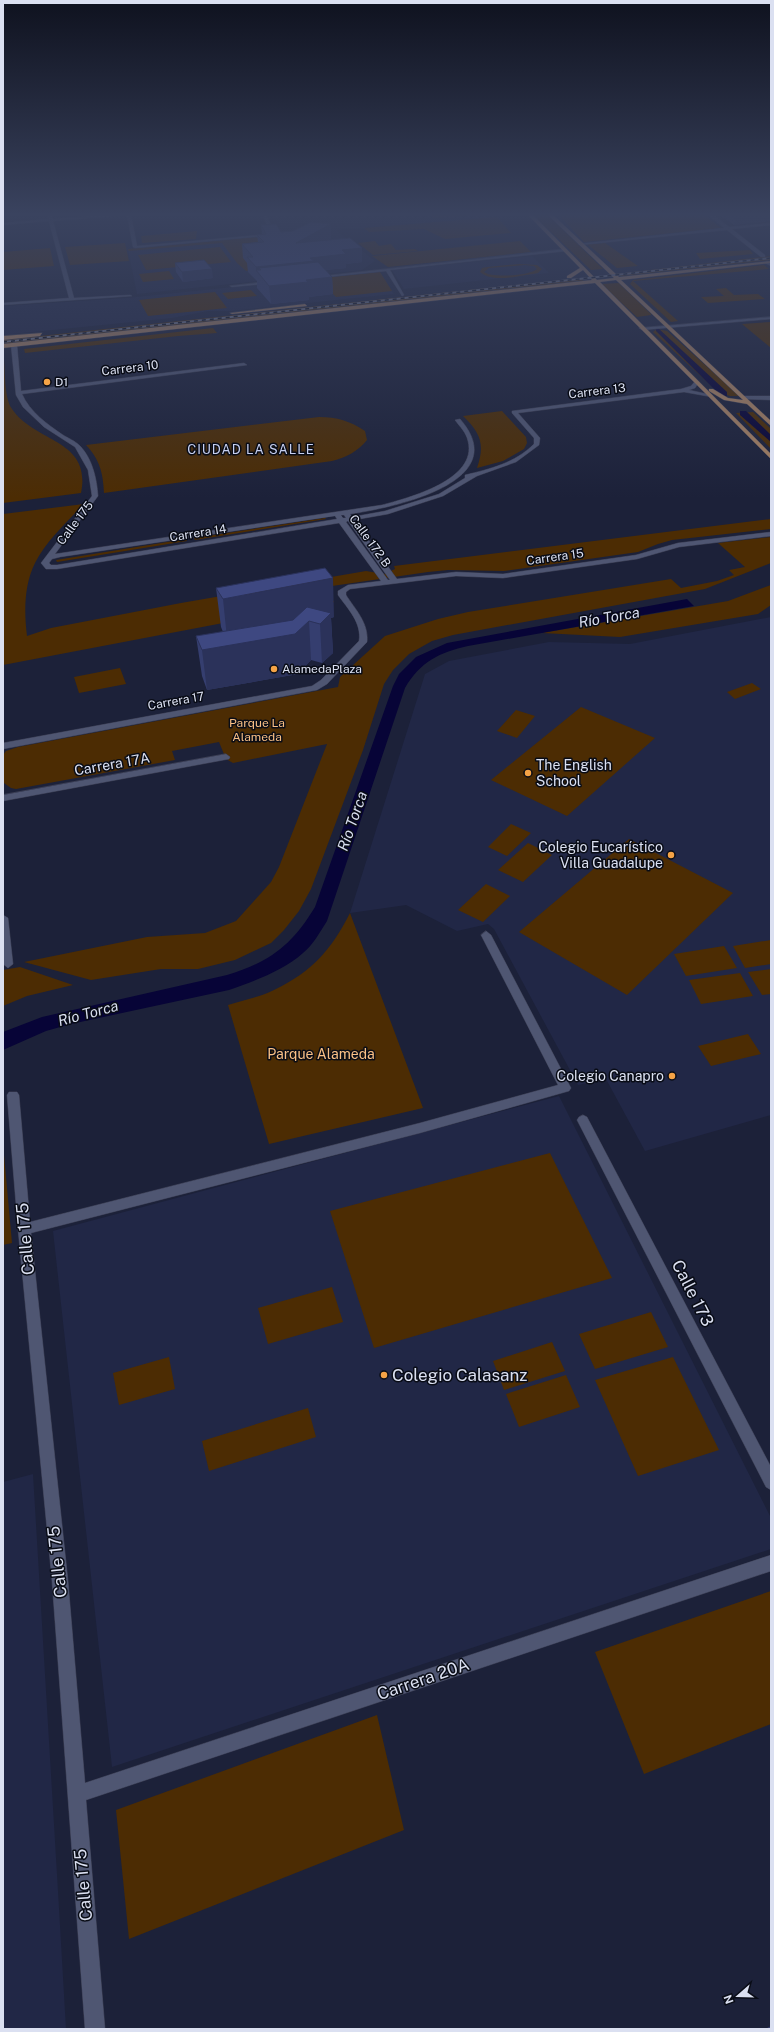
<svg xmlns="http://www.w3.org/2000/svg" width="774" height="2032" font-family="'Public Sans',sans-serif">
	<style>
		.built { fill: #212746 }
		.green { fill: #4c2c03; fill-rule: evenodd }
		.water { fill: #070437 }
		.lines { fill: none; stroke-linecap: round; stroke-linejoin: round }
		.canal { fill: #070437; fill-rule: evenodd }
		.minor-casing { stroke: #3a3d52; stroke-width: 1 }
		.primary-casing { stroke: #3a3d52; stroke-width: 1 }
		.minor { fill: #4f5672; fill-rule: evenodd }
		.primary { fill: #a88262; fill-rule: evenodd }
		.rail-casing { stroke: #73788d; stroke-width: 2 }
		.rail { stroke: #090c16; stroke-width: 1.5; stroke-dasharray: 4; stroke-linecap: butt }
		.wall { fill: #353e6f }
		.shaded-wall { fill: #2b325a }
		.building { fill: #3e4881; stroke: #2b325a }
		.poi-dot { fill: #f5a346; stroke: #090c16; stroke-width: 1.5 }
		.labels { text-anchor: middle; dominant-baseline: central; stroke-width: 3; stroke-linejoin: round; paint-order: stroke }
		.far-street-label { font-size: 12px; fill: #dbe0f1; stroke: #090c16 }
		.far-poi-label { font-size: 12px; fill: #dbe0f1; stroke: #090c16; text-anchor: start }
		.far-park-label { font-size: 12px; fill: #fac086; stroke: #090c16 }
		.far-neighbourhood-label { font-size: 13px; letter-spacing: 1px; fill: #c6cff0; stroke: #090c16 }
		.street-label { font-size: 14px; fill: #dbe0f1; stroke: #090c16 }
		.poi-label { font-size: 14px; fill: #dbe0f1; stroke: #090c16; text-anchor: end }
		.park-label { font-size: 14px; fill: #fac086; stroke: #090c16 }
		.water-label { font-size: 15px; font-style: italic; fill: #d9def0; stroke: #090c16 }
		.near-street-label { font-size: 17px; fill: #dbe0f1; stroke: #090c16 }
		.near-poi-label { font-size: 17px; fill: #dbe0f1; stroke: #090c16; text-anchor: start }
	</style>
	<rect width="100%" height="100%" fill="#1c2139"/>
	<path class="built" d="M273 213H523L524 215 336 230 375 261 362 270 137 294 128 249 282 235Z
		M532 256 549 273 404 289 392 270Z
		M380 272 394 294 231 311H208L172 318 3 335V306L126 298Z
		M771 617V1115L645 1151 606 1079 578 1085 494 929 488 924 457 931 406 905 350 913 425 674 449 661 549 642 630 644Z
		M559 1096 771 1518V1549L112 1767 53 1231Z
		M33 1474 58 1891 66 2029H3V1482Z"/>
	<path class="green" d="M429 213H507L434 218Z
		M531 213H546L603 269 591 270Z
		M557 213H702L721 228 584 242Z
		M497 217 511 233 445 239 424 229 369 232 364 228Z
		M197 231 196 239 142 243 141 236Z
		M255 237 266 242 259 269 246 271 237 263 222 243 129 251 128 249Z
		M375 241 379 246 391 244 396 250 415 249 418 251 373 255 358 243Z
		M520 241 531 252 388 267 372 256Z
		M125 243 129 261 70 265 65 247Z
		M605 243 638 266 617 268 587 244Z
		M220 247 231 262 146 270 138 255Z
		M50 248 54 266 3 270V252Z
		M750 250 753 254 700 259 696 253Z
		M771 256V260L621 276 616 274Z
		M519 264 537 265 542 269 538 273 533 274C518 276 492 283 480 272L482 268 487 267ZM525 265 534 266 537 269C530 276 491 278 484 272L489 268Z
		M764 265 769 269 633 281 678 321 671 322 630 284 633 280Z
		M169 271 174 279 143 282 139 274Z
		M380 272 392 291 336 297 329 290 294 281Z
		M581 278 584 281 3 344V340Z
		M619 283 651 314V315L637 317 601 284Z
		M726 288 734 295 758 294 765 299 708 303 701 297 724 296 716 289Z
		M251 290 257 296 228 299 222 293Z
		M215 292 227 308 148 316 139 300Z
		M771 322V348L742 324Z
		M213 328 217 333 178 336 25 353 24 349Z
		M657 329 667 331 740 396H730L717 391 653 332Z
		M3 352C6 367 3 396 12 409 35 443 92 439 81 493L3 503Z
		M502 411 526 437 527 443 524 449 503 461 477 468C485 445 481 433 463 416Z
		M753 412 771 429V449L736 413Z
		M319 417C337 417 350 421 365 431L367 440C357 452 347 457 332 461L104 493C103 473 100 460 86 445Z
		M84 504C67 522 46 541 35 563 24 585 24 612 27 636L51 628 181 603 366 571 384 574 395 569 394 566 771 519V529L672 540 658 544 638 552 504 571 448 570 428 572 332 586 326 590 334 602 3 665V514Z
		M325 518 326 519 195 540 194 538Z
		M771 537V563L705 589 453 635 432 641 409 654 393 670 384 684 363 750 311 889 299 911 284 930 271 943 235 960 198 969H161L91 980 24 962 147 937 205 933 236 921 271 882 279 867 327 744 233 763 226 759 219 742 172 751 175 760 16 789 11 788 4 783 3 755 6 751 18 747 338 687 340 677 385 636 438 619 468 612 671 579 681 588 717 581 734 575 729 570 745 567 718 543Z
		M186 539 187 541 57 562 56 560Z
		M771 585V605L758 614 620 637 542 633 728 601Z
		M120 668 126 684 79 693 74 677Z
		M752 683 761 689 735 699 727 692Z
		M581 707 655 738 567 816 491 780Z
		M516 710 535 716 517 738 497 731Z
		M511 824 531 833 507 856 488 847Z
		M629 839 733 893 627 995 519 932Z
		M528 843 552 855 523 882 498 870Z
		M486 884 510 896 483 922 458 910Z
		M350 913 423 1108 269 1144 228 1005C243 1000 260 997 274 990 313 971 331 950 350 913Z
		M771 940V964L745 968 733 946Z
		M724 946 737 968 686 976 674 954Z
		M20 967 73 985 27 996 3 1006V970Z
		M771 969V994L762 995 748 972Z
		M740 973 753 996 701 1004 689 980Z
		M748 1034 761 1054 711 1066 698 1046Z
		M3 1144 12 1243 3 1245Z
		M550 1153 612 1278 374 1348 330 1211Z
		M332 1287 343 1322 268 1344 258 1308Z
		M651 1312 668 1347 595 1369 579 1334Z
		M552 1342 565 1371 504 1390 493 1361Z
		M169 1357 175 1389 119 1405 113 1373Z
		M673 1357 719 1450 638 1476 595 1380Z
		M566 1375 580 1407 519 1427 506 1394Z
		M308 1408 316 1437 209 1471 202 1441Z
		M771 1591V1724L644 1774 595 1652Z
		M377 1715 404 1830 129 1939 116 1810Z"/>
	<path class="water" d="M687 599 694 606 468 646C440 652 420 662 405 688L327 921C320 932 313 945 303 953 283 971 254 981 229 990L71 1024 46 1031 3 1050V1032L42 1017 227 975C270 962 292 945 315 907L393 686 399 674 416 657 447 643Z"/>
	<g class="lines">
		<path class="canal" d="M658 328 727 392V396H721L656 331V329Z
			M740 411H746L771 435V442L740 415Z"/>
		<defs>
			<path id="minor" d="M47 213H51L53 219 137 213 131 215 137 246 270 234 262 213H266L275 235 135 248 133 247 127 215 53 221 74 298 130 295 132 296 3 305V303L69 298 49 221 3 225V223L49 219Z
				M711 213 729 227 771 223V225L732 229 765 255V257H761L727 230 580 245 578 244 724 228 706 213Z
				M565 249 567 251 390 270 404 295 402 296 386 271 317 278 315 277Z
				M767 261 771 263V266L765 263Z
				M272 281 274 283 232 287 230 286Z
				M771 317V319L642 330 639 328Z
				M14 343 17 345 21 391 244 363 247 365 22 394C30 412 47 424 63 435 68 438 75 441 79 445 92 457 97 479 98 496L55 554 382 505C408 498 478 480 468 441 466 432 460 427 455 420L460 419C516 483 391 508 350 514L352 517 385 511 439 494 465 478V475C490 469 515 463 534 444V438L512 413V411L681 389 691 386 696 380 699 382 695 388 689 390 712 395V397L684 392 518 413 540 438 539 445 516 462 477 476 443 496 388 514 354 520 397 579 456 572 503 574 636 555 678 543 771 532V536L679 547 637 559 503 578 456 576 350 589 346 592V595C355 609 369 623 367 642L327 684 317 690 3 749V743L312 686 321 680 359 641C362 623 348 609 338 595V591L348 585 381 581 339 523 57 569H46L41 563 92 496 88 470 75 447 44 427 23 407 16 395 11 345ZM341 515H344L346 518H343ZM335 516 337 519 57 565H51L49 563 52 559 60 557ZM348 521 390 580H388L346 522Z
				M744 396H771V400L742 399Z
				M226 754 230 757 229 759 3 801V795Z
				M3 915 8 918 13 964 8 968 3 964Z
				M486 931 491 935 571 1088 569 1091 420 1133 31 1233 68 1581 85 1783 771 1555V1571L86 1800 105 2029H85L52 1581 18 1229 7 1095 9 1092H17L19 1095 30 1222 420 1123 558 1085 481 935Z
				M583 1115 587 1117 771 1467V1490L766 1487 577 1120 579 1117Z"/>
			<path id="primary" d="M526 213H531L597 280 614 278 546 213H551L619 277 771 261V263L621 280 771 421V426L747 404 724 400 709 391V389H713L728 398 743 400 616 280 600 282 771 454V459L595 283 3 348V344L592 280 583 270 571 278H567V276L580 268Z
				M305 304 307 306 232 314 230 313Z
				M42 333 40 336 3 340V336Z"/>
		</defs>
		<use href="#minor" class="minor-casing"/>
		<use href="#primary" class="primary-casing"/>
		<use href="#minor" class="minor"/>
		<use href="#primary" class="primary"/>
		<defs>
			<path id="rail" d="M3 342 771 258"/>
		</defs>
		<use href="#rail" class="rail-casing"/>
		<use href="#rail" class="rail"/>
	</g>
	<path class="wall" d="M718 213H771L734 225Z
		M261 225 281 232 331 238 328 240 362 262 346 264V268L325 270 332 277 333 294 309 297V300L271 304 257 288V281L248 272 247 263 243 258 242 244 258 242 257 235 262 234Z
		M175 263 213 278 183 282 176 272Z
		M216 588 334 617 331 618 333 653 322 663 311 660 298 674 207 690 202 676 196 636 223 632 221 627Z
		M771 2026V2029H765Z"/>
	<path class="shaded-wall" d="M737 213H771V221L734 225Z
		M331 224V238L297 257 296 243Z
		M362 248V262L346 264V268L314 271 261 270 259 268 260 275 256 271V267L310 258 342 250Z
		M212 269 213 278 183 282 182 272Z
		M332 277 333 294 309 297V300L271 304 269 286 306 280Z
		M333 578 334 617 331 618 333 653 322 663 320 624 309 621 311 660 298 674 207 690 202 650 227 638 223 599Z"/>
	<path class="building" d="M311 222 331 224 296 243 350 238 362 248 342 250 346 254 310 258 314 261 256 267 247 257H253L242 244 264 242 257 235 266 234 261 225 276 224 281 232 293 231Z
		M204 260 212 269 182 272 175 263Z
		M318 262 332 277 306 280 308 282 269 286 256 270H261L259 268Z
		M325 568 333 578 223 599 216 588Z
		M307 607 331 613 320 624 309 621 295 634 202 650 196 636 293 620Z"/>
	<linearGradient id="sky" x2="0" y2="1"><stop stop-color="#0f121f"/><stop offset="0.43" stop-color="#3a435f"/><stop offset="1" stop-color="#3a435f" stop-opacity="0"/></linearGradient>
	<rect width="774" height="498" fill="url(#sky)"/>
	<g class="poi-dot">
		<circle cx="47" cy="382" r="4"/>
		<circle cx="274" cy="669" r="4"/>
		<circle cx="528" cy="773" r="4"/>
		<circle cx="671" cy="855" r="4"/>
		<circle cx="672" cy="1076" r="4"/>
		<circle cx="384" cy="1375" r="4"/>
	</g>
	<g class="labels">
		<g class="far-street-label">
			<text transform="translate(130 368) rotate(-7)">Carrera 10</text>
			<text transform="translate(597 391) rotate(-7)">Carrera 13</text>
			<text transform="translate(75 523) rotate(-53)">Calle 175</text>
			<text transform="translate(198 533) rotate(-9)">Carrera 14</text>
			<text transform="translate(370 541) rotate(54)">Calle 172 B</text>
			<text transform="translate(555 557) rotate(-8)">Carrera 15</text>
			<text transform="translate(176 701) rotate(-10)">Carrera 17</text>
		</g>
		<g class="far-poi-label">
			<text x="55" y="382">D1</text>
			<text x="282" y="669">AlamedaPlaza</text>
		</g>
		<g class="far-park-label">
			<text x="257" y="723">Parque La<tspan x="257" dy="14">Alameda</tspan></text>
		</g>
		<g class="far-neighbourhood-label">
			<text x="251" y="449">CIUDAD LA SALLE</text>
		</g>
		<g class="street-label">
			<text transform="translate(112 764) rotate(-10)">Carrera 17A</text>
		</g>
		<g class="poi-label">
			<text x="536" y="765" text-anchor="start">The English<tspan x="536" dy="16">School</tspan></text>
			<text x="663" y="847">Colegio Eucarístico<tspan x="663" dy="16">Villa Guadalupe</tspan></text>
			<text x="664" y="1076">Colegio Canapro</text>
		</g>
		<g class="park-label">
			<text x="321" y="1054">Parque Alameda</text>
		</g>
		<g class="water-label">
			<text transform="translate(609 617) rotate(-10)">Río Torca</text>
			<text transform="translate(352 821) rotate(-71)">Río Torca</text>
			<text transform="translate(88 1013) rotate(-15)">Río Torca</text>
		</g>
		<g class="near-street-label">
			<text transform="translate(25 1239) rotate(-95)">Calle 175</text>
			<text transform="translate(693 1293) rotate(63)">Calle 173</text>
			<text transform="translate(57 1562) rotate(-96)">Calle 175</text>
			<text transform="translate(423 1679) rotate(-19)">Carrera 20A</text>
			<text transform="translate(83 1885) rotate(-95)">Calle 175</text>
		</g>
		<g class="near-poi-label">
			<text x="392" y="1375">Colegio Calasanz</text>
		</g>
	</g>
	<rect width="774" height="2032" fill="none" stroke="#dbe0f1" stroke-width="8"/>
	<g transform="translate(738 1996) rotate(250)" stroke="#090c16" stroke-width="3" paint-order="stroke">
	<path d="M0-3L7 15L0 10L-7 15Z" fill="#dbe0f1"/>
	<text y="-6" font-size="11" font-weight="bold" text-anchor="middle" fill="#dbe0f1">N</text>
	</g>
</svg>
